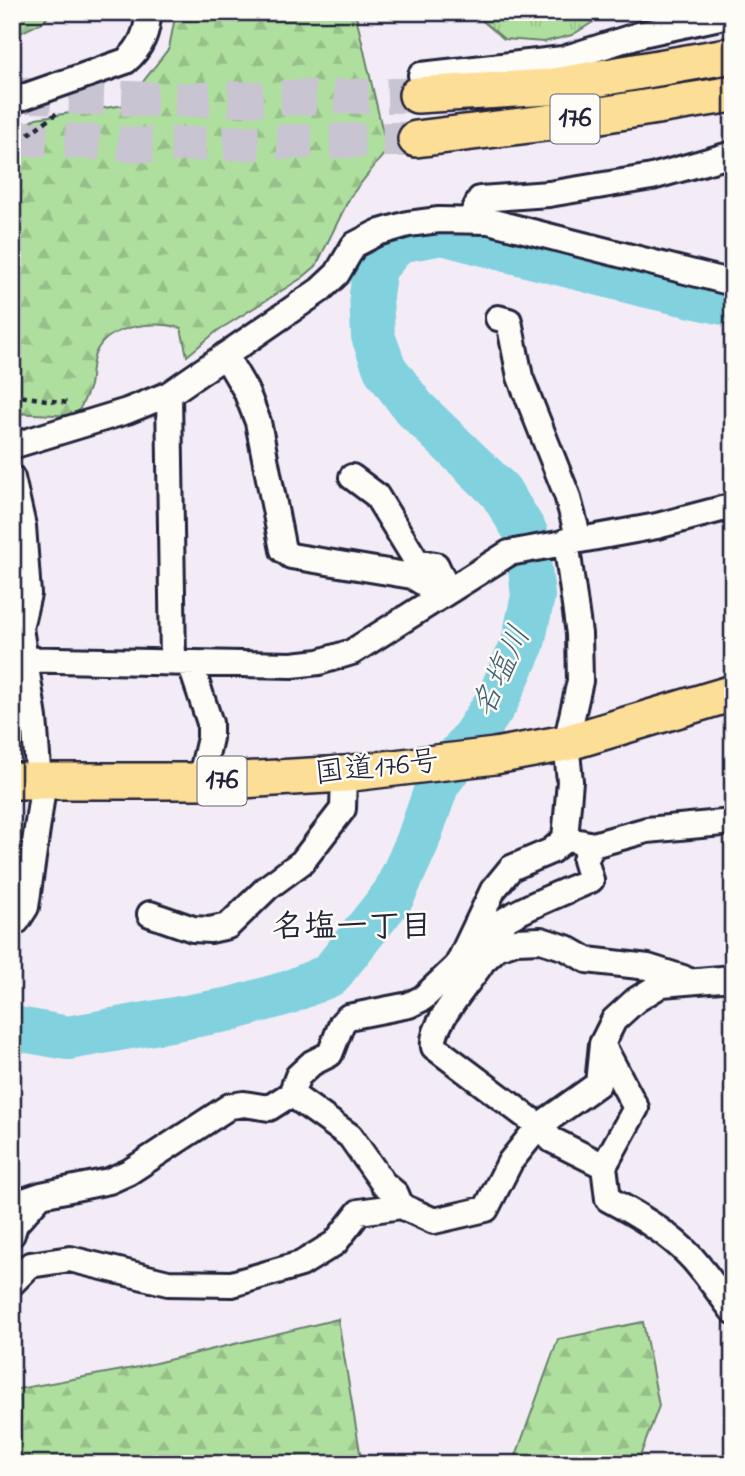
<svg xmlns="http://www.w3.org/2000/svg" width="745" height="1476" font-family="'Indie Flower','Klee One',sans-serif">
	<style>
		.grass { fill: url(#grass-tufts); stroke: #68806c; stroke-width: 2 }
		.forest { fill: url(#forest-firs); stroke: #68806c; stroke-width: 2 }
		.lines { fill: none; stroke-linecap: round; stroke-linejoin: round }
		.river { stroke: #82d1de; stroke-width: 44 }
		.highway-tunnel { stroke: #c9c4d1; stroke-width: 35; stroke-dasharray: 35 18; stroke-linecap: butt }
		.minor-casing { stroke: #22223b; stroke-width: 30 }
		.highway-casing { stroke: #22223b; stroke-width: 40 }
		.path { stroke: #22223b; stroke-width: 4.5; stroke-dasharray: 5 5; stroke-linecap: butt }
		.minor { stroke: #fdfcf7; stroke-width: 24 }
		.highway { stroke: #fdde96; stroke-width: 35 }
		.labels { text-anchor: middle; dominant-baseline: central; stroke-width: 5; stroke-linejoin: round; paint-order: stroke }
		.shield { fill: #fdfcf7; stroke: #646373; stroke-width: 2 }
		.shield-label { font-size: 28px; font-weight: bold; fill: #22223b }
		.street-label { font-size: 30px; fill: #22223b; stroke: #fdfcf7 }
		.water-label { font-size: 32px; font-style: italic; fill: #445f74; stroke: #fdfcf7 }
		.neighbourhood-label { font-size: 32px; font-weight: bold; fill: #22223b; stroke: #fdfcf7 }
	</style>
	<defs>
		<pattern id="grass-tufts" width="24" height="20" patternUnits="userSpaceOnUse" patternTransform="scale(1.75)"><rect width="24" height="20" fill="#afdf9e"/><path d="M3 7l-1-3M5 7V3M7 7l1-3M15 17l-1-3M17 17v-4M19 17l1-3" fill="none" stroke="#96bf89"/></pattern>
		<pattern id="forest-firs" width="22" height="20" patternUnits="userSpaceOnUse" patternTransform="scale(1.75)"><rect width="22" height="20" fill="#afdf9e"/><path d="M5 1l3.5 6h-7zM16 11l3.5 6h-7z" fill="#96bf89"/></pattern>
	</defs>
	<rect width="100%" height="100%" fill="#f3ecf7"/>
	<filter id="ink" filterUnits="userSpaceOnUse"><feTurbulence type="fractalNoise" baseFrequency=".0143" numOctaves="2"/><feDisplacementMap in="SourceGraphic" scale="14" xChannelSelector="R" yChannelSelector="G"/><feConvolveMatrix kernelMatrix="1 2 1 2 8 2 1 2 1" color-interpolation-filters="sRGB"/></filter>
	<g filter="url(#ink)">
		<path class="grass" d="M472 12H609L572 35 544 42 504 39Z"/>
		<path class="forest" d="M12 12H52L43 22 12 37Z
			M176 12H355L387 150 350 197 316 266 302 278 217 331 187 356 181 328C155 321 109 324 96 352 91 361 92 375 90 385 87 396 81 406 76 416L12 413V134L36 118 125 105 169 48Z
			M338 1319 362 1464H12V1390L139 1367Z
			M643 1322 659 1406 637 1464H513L558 1339Z"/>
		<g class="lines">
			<path class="river" d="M12 1028 68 1038 231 1009 287 993 330 975 394 894 417 843 438 783 474 736 497 701 523 643 533 596 526 533 500 491 414 408 385 369 373 336 371 295 375 268 398 241 442 233 639 284 733 305"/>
			<path class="highway-tunnel" d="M16 95 176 100 417 95
				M12 138 144 145 416 139"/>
			<defs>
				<path id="minor" d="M421 75 563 59 642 34 733 14
					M12 101 126 61C141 48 148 32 148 12
					M470 220 480 199 549 194 652 177 733 154
					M498 318 509 321 520 377 567 495 579 539
					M225 355 246 391 258 422 283 550 291 556 412 576 425 584 436 599
					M169 394 173 662
					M12 446 127 411 169 394 320 290 337 274 354 245 377 233 408 224 439 220 489 221 733 283
					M352 477 376 495 417 562 436 565 448 591
					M12 478 23 526 28 594 20 628 34 718 39 781
					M12 659 292 665 319 662 352 652 509 553 657 526 733 506
					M190 663 210 723V738L200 781
					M579 842 593 845 647 830 733 822
					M593 845 585 860 591 880C570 890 507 913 494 929 487 938 487 954 481 964 469 983 430 1024 434 1047L539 1126 552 1140 604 1166
					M150 914 193 929 210 930 228 926 268 887 302 862 343 809 344 774
					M12 924 17 921 26 907 44 780
					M482 962 498 947 516 941 541 940 566 948 587 960 648 967 683 978
					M602 1044 636 1108 604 1166 608 1199C638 1215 669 1233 693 1259 707 1275 720 1294 733 1311
					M291 1094 350 1136 383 1183 396 1194 401 1206
					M12 1205 41 1195 109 1181 129 1172 230 1106 244 1104 269 1108 291 1094 298 1076 312 1063 330 1054 342 1023 348 1017 409 1005 423 998 457 966 493 890 511 868 551 851 565 839 570 781 566 743 580 681 579 634 566 541
					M12 1234 15 1224 40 1196
					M12 1283 30 1265 70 1259 168 1283 232 1284 301 1264 335 1243 359 1212 401 1206 434 1221 486 1209 510 1162 539 1126 598 1084 602 1044 614 1020 636 1000 662 984 733 978"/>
				<path id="highway" d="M417 95 549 87 733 55
					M416 139 569 120 733 94
					M12 781H223L344 774 495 756 566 743 733 693"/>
			</defs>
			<use href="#minor" class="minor-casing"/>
			<use href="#highway" class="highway-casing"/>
			<path class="path" d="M12 146 60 111
				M12 395 68 403"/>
			<use href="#minor" class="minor"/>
			<use href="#highway" class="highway"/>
		</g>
	</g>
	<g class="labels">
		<g class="shield">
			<rect x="550.5" y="94.5" width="49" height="49" rx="5"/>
			<rect x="197.5" y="756.5" width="49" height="49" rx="5"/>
		</g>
		<g class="shield-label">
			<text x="575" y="119">176</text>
			<text x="222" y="781">176</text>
		</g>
		<g class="street-label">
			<text transform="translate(377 769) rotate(-6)">国道176号</text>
		</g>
		<g class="water-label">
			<text transform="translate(503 672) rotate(-65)">名塩川</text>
		</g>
		<g class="neighbourhood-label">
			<text x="352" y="928">名塩一丁目</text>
		</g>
	</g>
	<rect width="745" height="1476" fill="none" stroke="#fdfcf7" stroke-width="42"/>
	<rect x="21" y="21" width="703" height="1434" fill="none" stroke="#22223b" stroke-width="2.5" filter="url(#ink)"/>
</svg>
